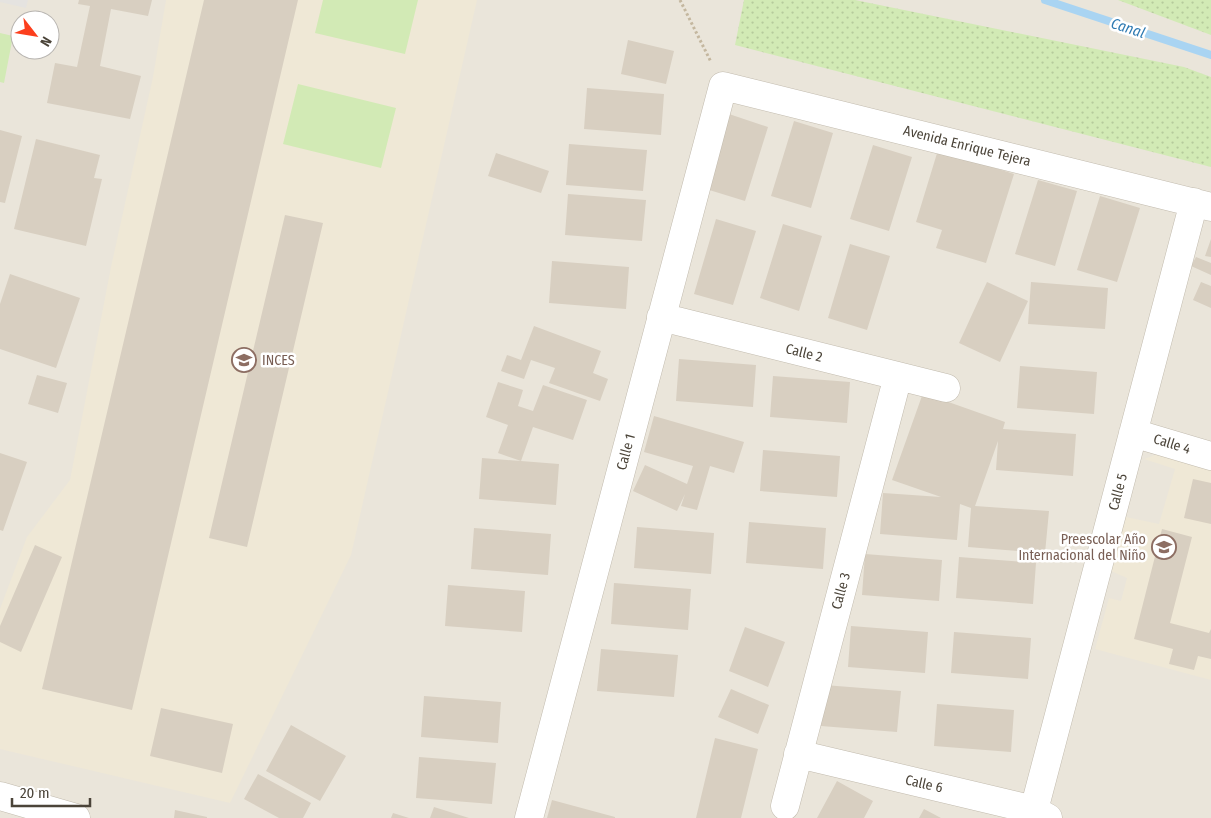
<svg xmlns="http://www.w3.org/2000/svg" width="1211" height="818" font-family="'Fira Sans Condensed',sans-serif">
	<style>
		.residential { fill: #eae5da; fill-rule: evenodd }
		.education { fill: #efe8d6 }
		.park { fill: url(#park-dots) }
		.pitch { fill: #d2eab5 }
		.parking { fill: #e5e3e0 }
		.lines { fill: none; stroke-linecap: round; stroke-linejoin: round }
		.stream { stroke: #a9d4f2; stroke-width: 8 }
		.building { fill: #d8cfc1 }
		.minor-casing { stroke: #c2bbae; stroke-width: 29 }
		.path { stroke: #c4b79f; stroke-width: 3; stroke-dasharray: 2.5 2.5; stroke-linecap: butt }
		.minor { stroke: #fff; stroke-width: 28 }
		.labels { text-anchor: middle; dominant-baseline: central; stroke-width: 5; stroke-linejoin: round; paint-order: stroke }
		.street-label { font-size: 14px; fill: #4b4439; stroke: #fff }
		.education-label { font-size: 14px; fill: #785e54; stroke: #fff; text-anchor: start }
		.water-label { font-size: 15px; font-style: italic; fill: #2e7ab2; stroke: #fff }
	</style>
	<defs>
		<pattern id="park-dots" width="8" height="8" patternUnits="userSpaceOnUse" patternTransform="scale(1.25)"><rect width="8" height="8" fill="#d2eab5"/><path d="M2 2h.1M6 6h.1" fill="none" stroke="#b6ca9c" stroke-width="1.8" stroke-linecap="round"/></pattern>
	</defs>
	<rect width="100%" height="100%" fill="#f6f3ec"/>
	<path class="residential" d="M0 0H1211V818H0ZM20 20H50V50H20Z"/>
	<path class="education" d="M166 0H477L351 555 230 803 0 749V609L27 537 70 480 111 267 153 77Z
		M1172 454 1211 467V680L1095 649 1109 598 1121 601 1127 578 1111 571 1126 517 1159 524 1175 469 1144 459 1155 455Z"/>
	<path class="park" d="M744 0H855L1184 67 1211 77V167L735 45Z
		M1118 0H1211V35Z"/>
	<path class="pitch" d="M323 0H418L405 54 315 33Z
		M0 33 13 36 4 83 0 82Z
		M298 84 396 108 381 168 283 144Z"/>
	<path class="parking" d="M0 0H28L26 8 0 2Z"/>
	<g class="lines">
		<path class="stream" d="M1045 0 1211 55"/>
	</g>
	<path class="building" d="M79 0H152L148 16 111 9 100 66 141 76 130 119 47 103 55 63 77 67 90 6 78 4Z
		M204 0H298L132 710 42 689Z
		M628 40 674 51 666 84 621 74Z
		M587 88 664 94 661 135 584 129Z
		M729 114 768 127 745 201 706 189Z
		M794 121 833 133 811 208 771 196Z
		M0 130 22 136 5 203 0 202Z
		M36 139 100 155 94 178 102 179 86 246 14 229Z
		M569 144 647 150 643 191 566 185Z
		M873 145 912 157 889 231 850 219Z
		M938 150 1014 174 986 263 936 248 942 230 916 222Z
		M496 153 549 171 541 193 488 176Z
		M1038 180 1077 191 1055 266 1015 254Z
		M568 194 646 200 642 241 565 235Z
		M1100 196 1140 208 1117 282 1077 270Z
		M285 215 323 223 247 547 209 538Z
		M716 219 756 231 733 305 694 294Z
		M783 224 822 236 799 311 760 298Z
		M1211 239V257L1205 256Z
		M850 244 890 256 867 330 828 318Z
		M1196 257 1211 263V275L1191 266Z
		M552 261 629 267 626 309 549 303Z
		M10 274 80 298 56 368 0 349V304Z
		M987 282 1028 301 1000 362 959 343Z
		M1031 282 1108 288 1105 329 1028 324Z
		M1201 282 1211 286V308L1193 300Z
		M534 326 601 351 593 373 608 379 600 401 549 383 555 368 531 360 524 379 501 371 507 355 521 360Z
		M679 359 756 365 753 407 676 401Z
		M1020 366 1097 372 1094 414 1017 408Z
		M37 375 67 383 58 413 28 404Z
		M773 376 850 382 847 423 770 417Z
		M498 382 523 390 518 406 533 411 543 385 587 400 573 440 533 427 521 461 498 453 508 425 486 417Z
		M923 393 1005 422 1003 429 1076 434 1073 476 996 470 998 441 975 506 1049 511 1045 553 968 547 971 508 960 504 957 540 880 534 883 493 941 497 892 480Z
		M654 416 744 442 734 473 710 466 697 510 681 506 685 494 677 511 633 491 645 465 687 484 693 466 644 452Z
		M763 450 840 456 837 497 760 491Z
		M0 453 27 462 3 531 0 530Z
		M482 458 559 464 556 505 479 499Z
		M1193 479 1211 483V524L1184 518Z
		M749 522 826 528 823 569 746 563Z
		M637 527 714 533 711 574 634 568Z
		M474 528 551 534 548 575 471 569Z
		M1162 529 1192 537 1170 623 1209 633 1211 629V659L1198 656 1194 670 1169 664 1173 649 1134 639Z
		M35 545 62 557 21 652 0 642V626Z
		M865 554 942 560 939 601 862 595Z
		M959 557 1036 563 1033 604 956 598Z
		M614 583 691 589 688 630 611 624Z
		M448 585 525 591 522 632 445 626Z
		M851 626 928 632 925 673 848 667Z
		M745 627 785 642 768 687 729 671Z
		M954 632 1031 638 1028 679 951 673Z
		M601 649 678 655 674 697 597 691Z
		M824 685 901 691 897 732 821 726Z
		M731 689 769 705 758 734 718 717Z
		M424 696 501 702 498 743 421 737Z
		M937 704 1014 710 1011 752 934 746Z
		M161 708 233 724 222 773 150 756Z
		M291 725 346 756 320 801 266 771Z
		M715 738 758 749 741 818H696Z
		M419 757 496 763 492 804 416 798Z
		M258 774 311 803 303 818H279L244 799Z
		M837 781 873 801 864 818H817Z
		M552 800 615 817V818H547Z
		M434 807 469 818H430Z
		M924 809 941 818H919Z
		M175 810 207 817V818H174Z
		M393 813 409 818H391Z"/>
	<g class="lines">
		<defs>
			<path id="minor" d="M661 317 946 388
				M1133 433 1211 456
				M798 754 1034 810 1048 818
				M0 796 76 818
				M785 806 898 376
				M1034 810 1194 202
				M529 818 723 86 1211 207"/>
		</defs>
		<use href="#minor" class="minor-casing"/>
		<path class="path" d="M680 0 711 62"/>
		<use href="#minor" class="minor"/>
	</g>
	<defs>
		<symbol id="university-ring" viewBox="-11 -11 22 22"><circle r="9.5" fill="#fff" stroke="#8d6e63" stroke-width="1.5"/><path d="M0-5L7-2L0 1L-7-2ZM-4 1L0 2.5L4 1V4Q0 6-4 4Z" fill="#8d6e63"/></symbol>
		<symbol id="school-ring" viewBox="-11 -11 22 22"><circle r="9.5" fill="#fff" stroke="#8d6e63" stroke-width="1.5"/><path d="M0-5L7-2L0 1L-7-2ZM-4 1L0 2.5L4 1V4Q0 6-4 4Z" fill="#8d6e63"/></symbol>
	</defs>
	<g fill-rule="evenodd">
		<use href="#university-ring" x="230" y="346" width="28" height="28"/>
		<use href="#school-ring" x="1150" y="533" width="28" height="28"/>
	</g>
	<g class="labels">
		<g class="street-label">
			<text transform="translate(967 146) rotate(14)">Avenida Enrique Tejera</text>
			<text transform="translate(804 353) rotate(14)">Calle 2</text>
			<text transform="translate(1172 444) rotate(17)">Calle 4</text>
			<text transform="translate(626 452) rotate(-75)">Calle 1</text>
			<text transform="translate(1118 492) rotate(-75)">Calle 5</text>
			<text transform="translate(841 591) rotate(-75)">Calle 3</text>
			<text transform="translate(924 784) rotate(13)">Calle 6</text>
		</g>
		<g class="education-label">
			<text x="262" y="360">INCES</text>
			<text x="1146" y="539" text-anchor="end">Preescolar Año<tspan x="1146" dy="16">Internacional del Niño</tspan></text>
		</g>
		<g class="water-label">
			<text transform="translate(1128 28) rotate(18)">Canal</text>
		</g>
	</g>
	<g transform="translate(35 35) rotate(121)"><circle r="24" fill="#ffffff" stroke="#b7b4b0"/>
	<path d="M0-4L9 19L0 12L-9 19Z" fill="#fc3f1d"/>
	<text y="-8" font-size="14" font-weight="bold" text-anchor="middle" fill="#4b4439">N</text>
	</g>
	<path d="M12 798v8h78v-8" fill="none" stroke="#4b4439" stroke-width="2.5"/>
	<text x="20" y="798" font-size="15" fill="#4b4439" stroke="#ffffff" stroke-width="4" paint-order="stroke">20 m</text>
</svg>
